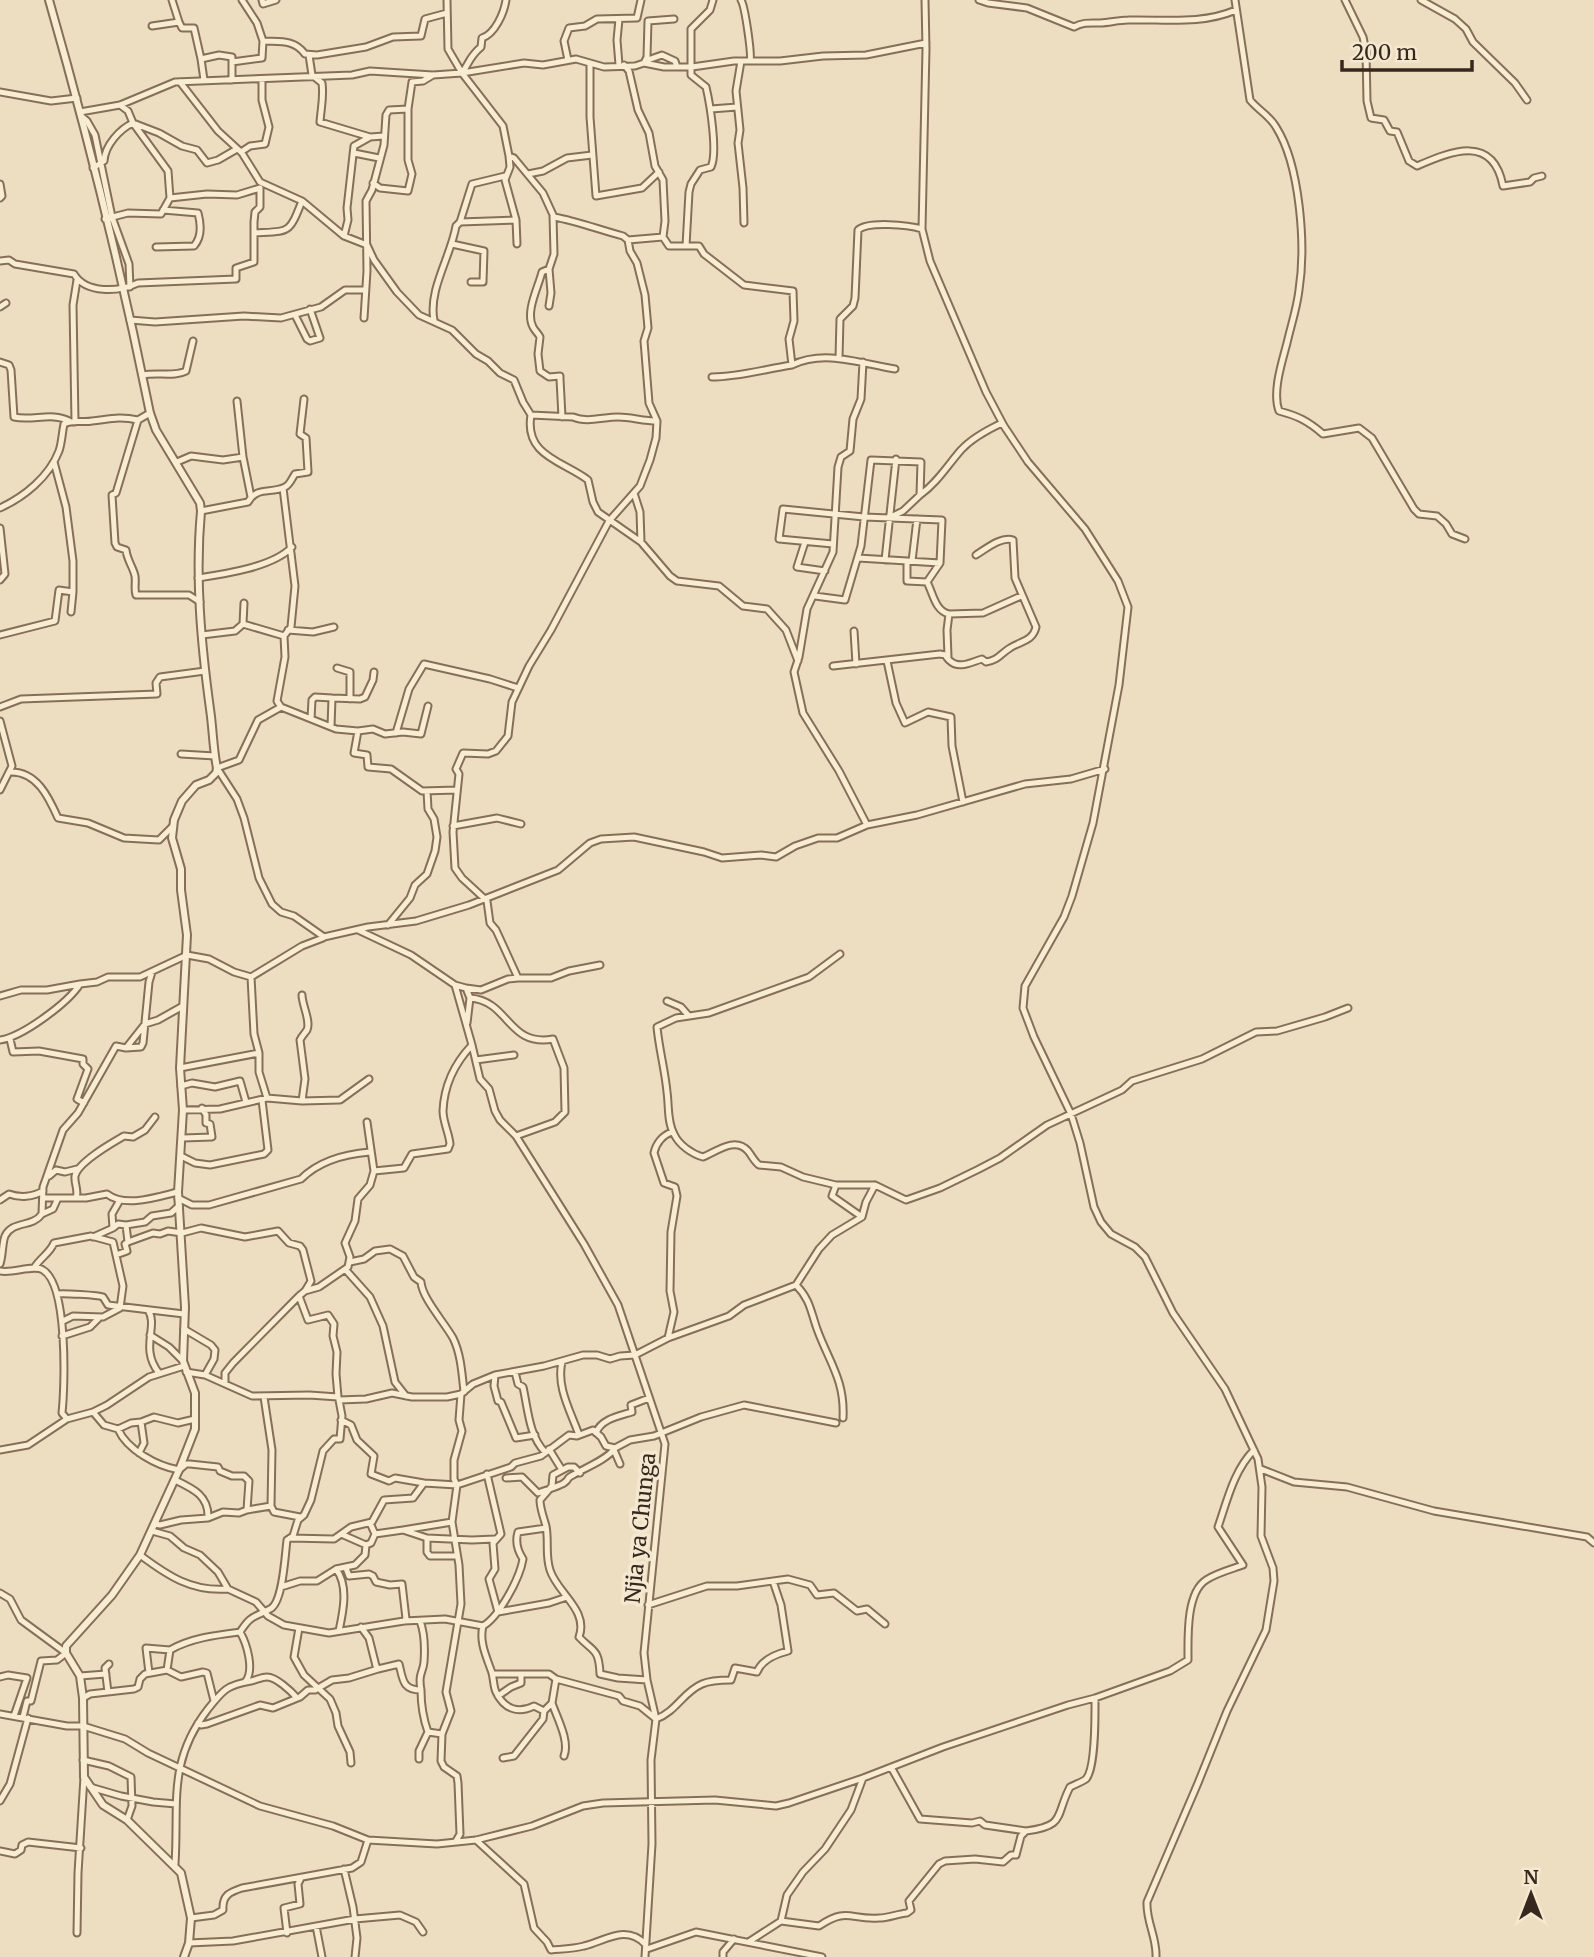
<svg xmlns="http://www.w3.org/2000/svg" width="1594" height="1957" font-family="Merriweather,serif">
	<style>
		.lines { fill: none; stroke-linecap: round; stroke-linejoin: round }
		.minor-casing { stroke: #866f59; stroke-width: 9 }
		.tertiary-casing { stroke: #866f59; stroke-width: 10 }
		.minor { stroke: #f8ecd3; stroke-width: 5 }
		.tertiary { stroke: #f8ecd3; stroke-width: 6 }
		.labels { text-anchor: middle; dominant-baseline: central; stroke-width: 7; stroke-linejoin: round; paint-order: stroke }
		.street-label { font-size: 21px; fill: #36281d; stroke: #f4e8d0 }
	</style>
	<rect width="100%" height="100%" fill="#eddec1"/>
	<g class="lines">
		<defs>
			<path id="minor" d="M242 0 257 23 263 41
				M262 0 263 4 276 0
				M447 0 448 49 462 73 503 126 509 156 514 158 543 193 554 217C577 221 600 230 623 236L628 240 630 251 637 263 645 295 648 328 644 341 649 403 657 421 656 438 650 460 640 486 609 521 551 630 529 666 512 702 508 736 496 751 488 754 463 753 456 769 459 774 453 832 455 868 462 878 487 901 490 923 496 930 518 978H551L569 971 600 965
				M741 0C745 6 752 55 750 61
				M925 0 926 49 922 229 930 261 986 392 1004 426 1028 462 1085 529 1118 581 1128 607 1119 685 1093 823 1072 896 1064 917 1025 986 1023 1008 1034 1037 1071 1114 1080 1143 1094 1207 1101 1222 1111 1234 1135 1247 1145 1257 1173 1313 1225 1389 1258 1459 1262 1487 1261 1536 1273 1568 1274 1581 1266 1630 1227 1711 1198 1783 1147 1902C1146 1922 1157 1937 1156 1957
				M979 0 988 3 1027 8 1074 27C1083 22 1090 23 1100 23 1109 23 1118 20 1128 20 1164 19 1201 25 1236 10
				M1235 0 1250 100C1258 110 1269 115 1276 127 1300 165 1306 245 1299 290 1297 308 1291 325 1287 343 1282 362 1272 392 1279 411 1298 416 1308 421 1323 434L1359 428 1372 438 1414 509 1419 514 1437 516 1446 524 1452 534 1465 539
				M1345 0 1363 37 1366 52 1367 101 1371 118 1384 120 1390 131 1397 132 1409 161 1417 166C1452 151 1493 134 1503 186L1530 182 1534 178 1542 176
				M1421 0 1455 19 1466 29 1473 42 1515 83 1527 100
				M648 21 674 19
				M179 22 182 28H194L201 59 219 55 232 57V80
				M152 26 179 22 172 0
				M309 55 312 75 322 83C324 97 321 108 320 122L370 137
				M201 59 204 80
				M568 60 564 41 569 28 585 26 597 19 637 18 641 0
				M645 61 662 55 675 61 677 67
				M741 61 736 91 740 130 738 143 743 188 744 223
				M232 62 262 58 263 41C280 42 294 39 305 54L317 55 366 47 393 37 421 36 425 19 447 13
				M644 63 647 57 648 21
				M590 64V117L596 196 642 188 659 172
				M619 65 617 40 619 19
				M624 65 629 71 638 110 649 133 655 166 663 180 665 221 663 237
				M462 73C470 62 469 57 481 47L482 38C495 34 504 13 506 0
				M180 82 218 131 242 153 260 182 302 201 344 236 367 245 374 260 397 292 419 315 452 330 476 354 488 361 500 373 514 380 523 402 531 415 573 417C587 423 603 417 618 417 631 417 643 421 657 421
				M0 92 51 101 77 98
				M711 109 737 107
				M80 112 120 105 175 82 352 75 370 71 433 75 462 73 524 63 543 65 576 59 604 67 635 66 644 63 664 67H692L734 61H780L823 56 866 55 926 43
				M81 116 87 121 95 135 112 217 129 264 130 287
				M241 152 250 146 265 144 269 127 262 100V79
				M354 153 379 158
				M93 168 104 161C105 145 120 129 133 123L159 133 182 146 197 150 207 163 218 160 237 149
				M528 174 543 171 567 158 592 155
				M373 183 380 188 408 191 412 174 408 160V109
				M0 184 2 196 0 198
				M170 198 207 194 237 195 260 188
				M105 219 128 213 161 214 170 198 168 171 133 123 128 111 120 105
				M516 220 517 244
				M460 222 472 184 505 176
				M255 233C290 231 289 234 302 201
				M344 236 348 220 347 208 354 146 370 137 384 136
				M628 240 663 237 669 246H699L704 254 744 285 793 291 794 321 789 339 792 365C765 369 739 377 712 377
				M452 244 484 251 483 282H471
				M686 246 689 192 691 184 700 170 711 167C718 153 710 104 706 87L691 75V29L710 10 713 0
				M156 247 194 246C202 237 201 224 198 213L163 210
				M0 261 9 260 15 264 74 274C86 294 119 292 138 283L236 279V268L254 262V222L255 212 260 207V188
				M549 269 542 272C538 288 525 312 533 327 535 331 538 333 540 337L538 354 540 371 549 377 560 376V379L562 417
				M549 306 551 293 549 269 554 254 553 216
				M0 307 6 303
				M295 315 307 339 310 341 320 338 310 309
				M364 318 367 271 366 201 372 190 384 145 386 115 389 110 408 109 412 82 423 81 433 75
				M130 320 155 322 244 316 281 318 321 307 345 290H365
				M434 320C428 290 451 256 456 226L460 222 516 220 505 180 510 167 509 156
				M839 358 840 319 853 306 855 298 858 230C868 221 908 225 922 229
				M0 362 9 365 11 370 14 417C32 421 53 412 69 421
				M863 362 861 399 853 419 850 451 841 457 838 467 833 552 807 609 799 657 794 672 803 713 839 771 867 825
				M792 365C825 349 862 364 895 369
				M143 375C157 372 175 377 186 371L193 341
				M237 401 243 457 251 497
				M531 415C524 456 563 461 588 480L593 502 598 512 641 542 670 576 677 581 719 586 743 606 767 609 786 630 798 661
				M138 420 116 493 112 495 115 543 117 547 126 550C127 560 133 567 135 576 136 583 134 589 136 595H189L200 602
				M75 422 73 305 77 280
				M177 462 191 456 223 460 243 457
				M283 488 295 586 291 627 284 636
				M634 493 640 512 641 542
				M920 495C937 483 947 466 961 450 972 438 987 430 1002 423
				M0 508C24 497 49 477 59 451 62 442 62 433 64 424 73 419 83 423 92 421 110 419 119 416 138 420L150 413
				M201 511 248 502C257 486 271 494 285 487 290 485 292 478 295 474L308 472 306 438 300 434 304 399
				M0 528 5 574 0 580
				M805 542 797 567 825 571
				M833 544 779 539 783 509 864 517 942 520 940 563 858 558
				M885 560 896 459
				M907 561V581L927 582
				M912 561 917 519
				M940 563 927 582C933 593 935 611 949 614
				M198 578C225 574 273 567 292 547
				M815 596 845 600 861 546 871 460 921 462 920 495 903 511 893 516
				M71 612 73 592
				M243 624 244 603
				M288 630 313 632 334 627
				M854 631 856 664
				M0 635 55 621 59 590 73 592V561L66 507 54 462
				M202 635 235 631 243 624 284 636 285 657 277 701 281 707
				M948 657 947 630 949 614 983 613 1021 596
				M887 661 896 703 905 723 928 712 951 717 952 746 963 802
				M833 666 940 654C950 656 942 653 949 660 959 670 971 662 982 659L986 662C999 660 1000 654 1010 648 1021 641 1033 641 1036 627L1015 578 1013 540C1002 536 987 548 976 555
				M337 668 350 672V699
				M428 706 421 734 403 732 385 734 373 729 358 731 336 729 281 707 258 720 239 760 217 768 237 799 244 818 259 878 272 904 281 912 294 916 324 937 368 927 416 921 469 905 558 870 590 843 601 839 634 837 704 852 722 858 761 855 776 857 795 846 818 838H837L867 825 917 815 1025 784 1071 779 1105 769
				M0 707 21 699 157 694 156 683 160 677 205 671
				M311 719 312 700 315 697 332 698
				M0 721 12 766 0 790
				M331 727 332 698 360 699 365 697 373 680 374 672
				M358 731 354 753 367 755 368 767 391 769 422 791 457 790
				M396 733 409 689 424 664 490 679 518 688
				M181 754 215 756
				M10 772C37 771 49 798 58 818L88 823 124 838 159 840 172 827
				M453 826 497 818 521 824
				M388 925 410 898 415 885 427 874 435 851 437 837 434 819 428 809 427 791
				M840 954 809 977 709 1013 676 1018 657 1027C659 1049 665 1070 667 1092 669 1105 667 1122 674 1134 679 1145 692 1154 703 1157 716 1152 735 1136 748 1151 752 1156 754 1161 759 1165L781 1167 803 1177 836 1185H875
				M455 985 466 988 470 998 467 1023
				M466 988 481 990 508 979 518 978
				M302 995C302 1005 311 1021 307 1030 305 1033 302 1036 300 1040L305 1079 302 1101
				M0 996 21 990H47L80 984
				M470 998C510 1001 507 1047 553 1039L564 1068 565 1112 555 1122 516 1136 500 1120 495 1111 489 1089 480 1079 472 1045
				M667 1001 681 1007 688 1015
				M10 1039 13 1052 39 1051 83 1059V1064L88 1069 77 1099 84 1103
				M0 1040C22 1037 68 1003 80 984L97 982 108 977H140L187 955 209 959 234 972 251 977 302 946 323 938
				M126 1048 141 1047 143 1043 149 982 152 972
				M259 1053V1072L267 1098
				M476 1060 514 1055
				M180 1068 259 1053 254 1034 251 977
				M181 1086 192 1083 215 1087 240 1081 246 1102
				M183 1110 220 1109 267 1098 302 1101 340 1100 369 1079
				M367 1122 374 1171
				M516 1136 584 1244 618 1305 665 1444 644 1653 647 1680 656 1719 651 1760 652 1844 645 1957
				M183 1138 212 1137 210 1124 206 1123V1115L202 1108
				M181 1156 195 1163 210 1165 264 1154 268 1150 262 1100
				M49 1176 56 1170 65 1172 77 1169
				M836 1185 832 1196 862 1217
				M43 1198H86L107 1194C125 1208 157 1197 178 1192
				M76 1198C79 1190 74 1184 75 1176 78 1162 112 1143 124 1136L133 1137 145 1130 155 1117
				M178 1198 192 1205H209L301 1179C319 1161 345 1154 370 1152
				M0 1200 9 1194C20 1198 33 1197 43 1191
				M42 1214 53 1209 58 1198
				M126 1225 145 1222 152 1216 171 1213 179 1206
				M113 1228 118 1224 126 1225 128 1242 125 1244 127 1251 116 1255
				M93 1237 113 1228 112 1214 120 1200
				M128 1242 153 1233 160 1234 168 1231 182 1233 201 1228 245 1237 278 1231 289 1243 300 1246 303 1250 311 1281 305 1291
				M350 1262 364 1259 375 1251 390 1249 403 1256 414 1277 421 1282C422 1298 444 1322 453 1338 461 1354 462 1374 464 1392
				M0 1264C3 1255 2 1244 5 1236 13 1220 32 1228 42 1214L43 1187 63 1130 78 1113 116 1046 126 1048 145 1024 158 1020 183 1006
				M34 1268C40 1258 50 1253 54 1243L91 1236 113 1242 123 1286 120 1308 103 1317 73 1316 63 1321
				M345 1269 370 1297 383 1326 395 1382 406 1396
				M0 1271C12 1274 34 1264 43 1270 68 1285 65 1385 62 1413L67 1419
				M796 1285C810 1299 811 1312 817 1329 829 1362 845 1380 843 1418
				M57 1294C63 1293 98 1295 103 1297L108 1305 184 1314
				M299 1296 308 1320 328 1315 334 1324 333 1336 337 1352 336 1374 338 1397
				M148 1310C159 1326 139 1348 159 1373
				M184 1329 211 1345 215 1350 214 1359 205 1375
				M150 1335 169 1347 183 1361
				M62 1336 90 1327 98 1319
				M668 1338 674 1312 670 1291 671 1232 677 1196 675 1187 664 1183 654 1153C656 1143 663 1135 672 1132
				M562 1362C556 1387 571 1412 579 1435
				M186 1372 205 1375 252 1396 309 1395 338 1397 339 1400 366 1399 392 1393 412 1397H447L461 1394 473 1384 495 1375 544 1366 583 1355H597L610 1359 620 1356 635 1355 668 1338 729 1316 744 1305 796 1285 819 1249 832 1235 862 1217 866 1202 875 1185 906 1200 940 1188 979 1169 1000 1158 1047 1125 1122 1090 1132 1081 1202 1059 1256 1032 1277 1031 1325 1017 1348 1008
				M515 1372 518 1384 523 1387C528 1409 529 1436 545 1452
				M495 1375 494 1386 498 1401 501 1402 516 1438 535 1435
				M225 1383V1373L233 1363 299 1296 305 1291 319 1287 348 1267 350 1257 345 1243 355 1221 358 1199 370 1185 374 1171 404 1168 412 1154 448 1149 450 1144C449 1133 443 1122 443 1111 444 1086 455 1063 472 1045L455 985 411 955 358 930
				M93 1412 104 1425 118 1429C127 1450 157 1466 179 1470L186 1464H190L218 1467 220 1471 232 1476H244L249 1481 247 1510
				M341 1420 351 1425 357 1440 374 1456 371 1474 389 1481 395 1478 424 1483
				M141 1422 154 1417 178 1423 195 1419
				M118 1429 131 1423 141 1422 144 1443 139 1453
				M596 1433C601 1419 619 1416 632 1412L631 1405 649 1398
				M549 1449 562 1470
				M0 1450 28 1445 67 1419 93 1412 107 1405 149 1377 184 1366
				M614 1450 620 1464
				M1261 1469 1294 1482 1347 1487 1434 1511 1587 1537 1594 1543
				M580 1473 574 1467H568L553 1475 552 1486 540 1500C540 1509 544 1518 546 1526 549 1541 545 1555 550 1570 557 1593 589 1610 579 1637 593 1652 599 1648 600 1674L618 1678 647 1680
				M487 1474 501 1534 493 1543 495 1569 489 1579 498 1612 549 1603 567 1597
				M506 1478 522 1477 538 1493C541 1492 562 1485 564 1483 571 1478 565 1479 573 1475 585 1468 608 1459 615 1448
				M271 1506 274 1512 300 1517
				M208 1518 223 1512 239 1513 247 1510 271 1506 272 1450 264 1397
				M155 1524 160 1525 181 1520 208 1518C209 1496 194 1489 175 1480
				M403 1530 452 1522
				M152 1531 170 1536 184 1548 200 1555 218 1572 228 1589 256 1602 268 1616 284 1625 329 1633 404 1621 445 1619 483 1626C499 1617 520 1578 523 1559 517 1550 515 1542 518 1532L546 1528
				M341 1534 366 1545
				M375 1534 403 1530 427 1538V1552L430 1556H457
				M290 1538 334 1539 351 1527 372 1522 384 1500 413 1498 424 1483 457 1485 454 1479V1460L462 1431 459 1420 461 1394
				M427 1538 472 1540 495 1539
				M140 1555C168 1576 192 1592 228 1589
				M346 1568 349 1576 369 1574 373 1576 376 1582 390 1585 402 1584 406 1619 404 1621
				M336 1569C349 1586 343 1612 339 1631
				M281 1587 300 1581H317L336 1569 355 1565 365 1555 366 1545 371 1543 375 1534 370 1523
				M0 1593 10 1599 21 1620 66 1653 57 1660 41 1661 31 1701H27L23 1717
				M648 1605 707 1586H737L788 1579 810 1585 817 1595 834 1593 857 1611 867 1609 885 1624
				M420 1621C425 1634 425 1648 424 1662 423 1673 418 1673 421 1690
				M483 1626C479 1641 486 1656 491 1670 494 1677 493 1686 496 1692 504 1709 518 1714 534 1706L544 1711 543 1719 514 1756 503 1758
				M361 1627 369 1638 376 1666 378 1669 399 1664C403 1679 402 1690 421 1690 421 1706 423 1718 428 1732L442 1734 441 1761 444 1767 457 1776 458 1783 460 1834 456 1841
				M299 1628 294 1657 304 1675 330 1699 336 1713 338 1726 350 1752 351 1763
				M167 1670 181 1677 203 1672 207 1673 214 1701
				M149 1673 146 1648 170 1650
				M493 1674H549L556 1679 552 1703 544 1711
				M80 1676 106 1674
				M0 1677 8 1675 27 1678
				M556 1679 619 1696 623 1701 640 1706 656 1719C677 1711 683 1692 702 1684 711 1680 722 1680 731 1680L735 1668 757 1672C762 1660 776 1654 788 1651L781 1605 773 1581
				M245 1682C255 1671 247 1644 240 1632 251 1615 253 1618 270 1609 283 1603 285 1555 287 1540L293 1536 298 1520 304 1515 311 1500 323 1451 334 1439H340L342 1416 339 1400
				M108 1692 105 1668 109 1664
				M498 1696 511 1687 521 1683V1676
				M83 1698 90 1694 134 1689 138 1687 140 1679 145 1674 167 1670 170 1650C191 1638 216 1635 240 1632
				M552 1703C557 1718 570 1741 564 1756
				M0 1714 67 1726H83L125 1739 148 1753 260 1806 333 1826 368 1840 437 1844 476 1840 532 1826 583 1806 603 1803 715 1800 776 1806 789 1803 863 1778 943 1747 1068 1705 1095 1698 1170 1671 1188 1660C1188 1637 1186 1593 1206 1580 1216 1573 1232 1569 1243 1565L1218 1527C1227 1501 1234 1470 1254 1450
				M14 1716 27 1678
				M198 1723 201 1725 207 1724 260 1705 273 1708 300 1697 308 1690H315L332 1680 349 1678 378 1669
				M442 1734 451 1711 446 1692 461 1604 459 1565 452 1522 457 1485 511 1467 515 1463 541 1456 569 1435 577 1436 593 1430 601 1437 606 1446 615 1448 630 1440 654 1436 701 1417 744 1405 836 1423
				M419 1759V1751L428 1732
				M83 1760 109 1766 131 1777 132 1806 127 1820
				M891 1767 920 1819 972 1823 980 1821 985 1825 1026 1831
				M90 1787 121 1796 153 1802 176 1804
				M0 1801 10 1784 28 1718
				M476 1840 524 1884 534 1928 547 1942 551 1950C562 1949 573 1949 584 1946 605 1941 626 1924 645 1944
				M0 1851 15 1854 21 1850 22 1845 28 1842 81 1848
				M175 1864C179 1803 167 1762 208 1709 223 1690 227 1685 251 1681 256 1680 262 1677 267 1677 276 1677 291 1691 297 1698
				M344 1869 353 1907 357 1938 355 1957
				M191 1918 214 1915 223 1910C222 1895 230 1892 242 1888L352 1868 361 1862 368 1840
				M781 1921 819 1926C847 1907 850 1920 879 1918 888 1918 897 1914 907 1913L911 1910 909 1901 939 1864 945 1861 975 1859 1003 1862 1011 1855H1016L1021 1836 1026 1831C1066 1826 1055 1816 1070 1787 1074 1785 1082 1782 1086 1779 1096 1768 1095 1714 1095 1698
				M316 1926 322 1957
				M77 1933 78 1873 84 1777
				M287 1933 284 1908 300 1904 298 1884 301 1878
				M750 1941 781 1921 787 1895 803 1872 825 1849 851 1810 863 1778
				M189 1943 233 1941 355 1919 400 1915 416 1922 423 1932
				M647 1949 696 1932 822 1957
				M723 1957V1952L734 1939"/>
			<path id="tertiary" d="M49 0C88 136 122 274 150 413L156 430 200 503 201 511C195 577 201 643 210 709 213 729 213 749 217 768L216 773 209 780 196 785 182 801 174 820 172 838 181 869V890L187 935 180 1068 183 1110 178 1192 185 1307 183 1361 195 1393V1429L179 1470 140 1555 112 1595 66 1646V1653L80 1676 83 1698 84 1777 103 1805 127 1820 181 1873 191 1918 189 1943 184 1957"/>
		</defs>
		<use href="#minor" class="minor-casing"/>
		<use href="#tertiary" class="tertiary-casing"/>
		<use href="#minor" class="minor"/>
		<use href="#tertiary" class="tertiary"/>
	</g>
	<g class="labels">
		<g class="street-label">
			<text transform="translate(640 1528) rotate(-84)">Njia ya Chunga</text>
		</g>
	</g>
	<g transform="translate(1531 1894)" stroke="#f4e8d0" stroke-width="5" paint-order="stroke">
	<path d="M0-5L12 26L0 18L-12 26Z" fill="#36281d"/>
	<text y="-10" font-size="19" font-weight="bold" text-anchor="middle" fill="#36281d">N</text>
	</g>
	<path d="M1342 60v10h130v-10" fill="none" stroke="#36281d" stroke-width="3.5"/>
	<text x="1352" y="60" font-size="21" fill="#36281d" stroke="#f4e8d0" stroke-width="5" paint-order="stroke">200 m</text>
</svg>
